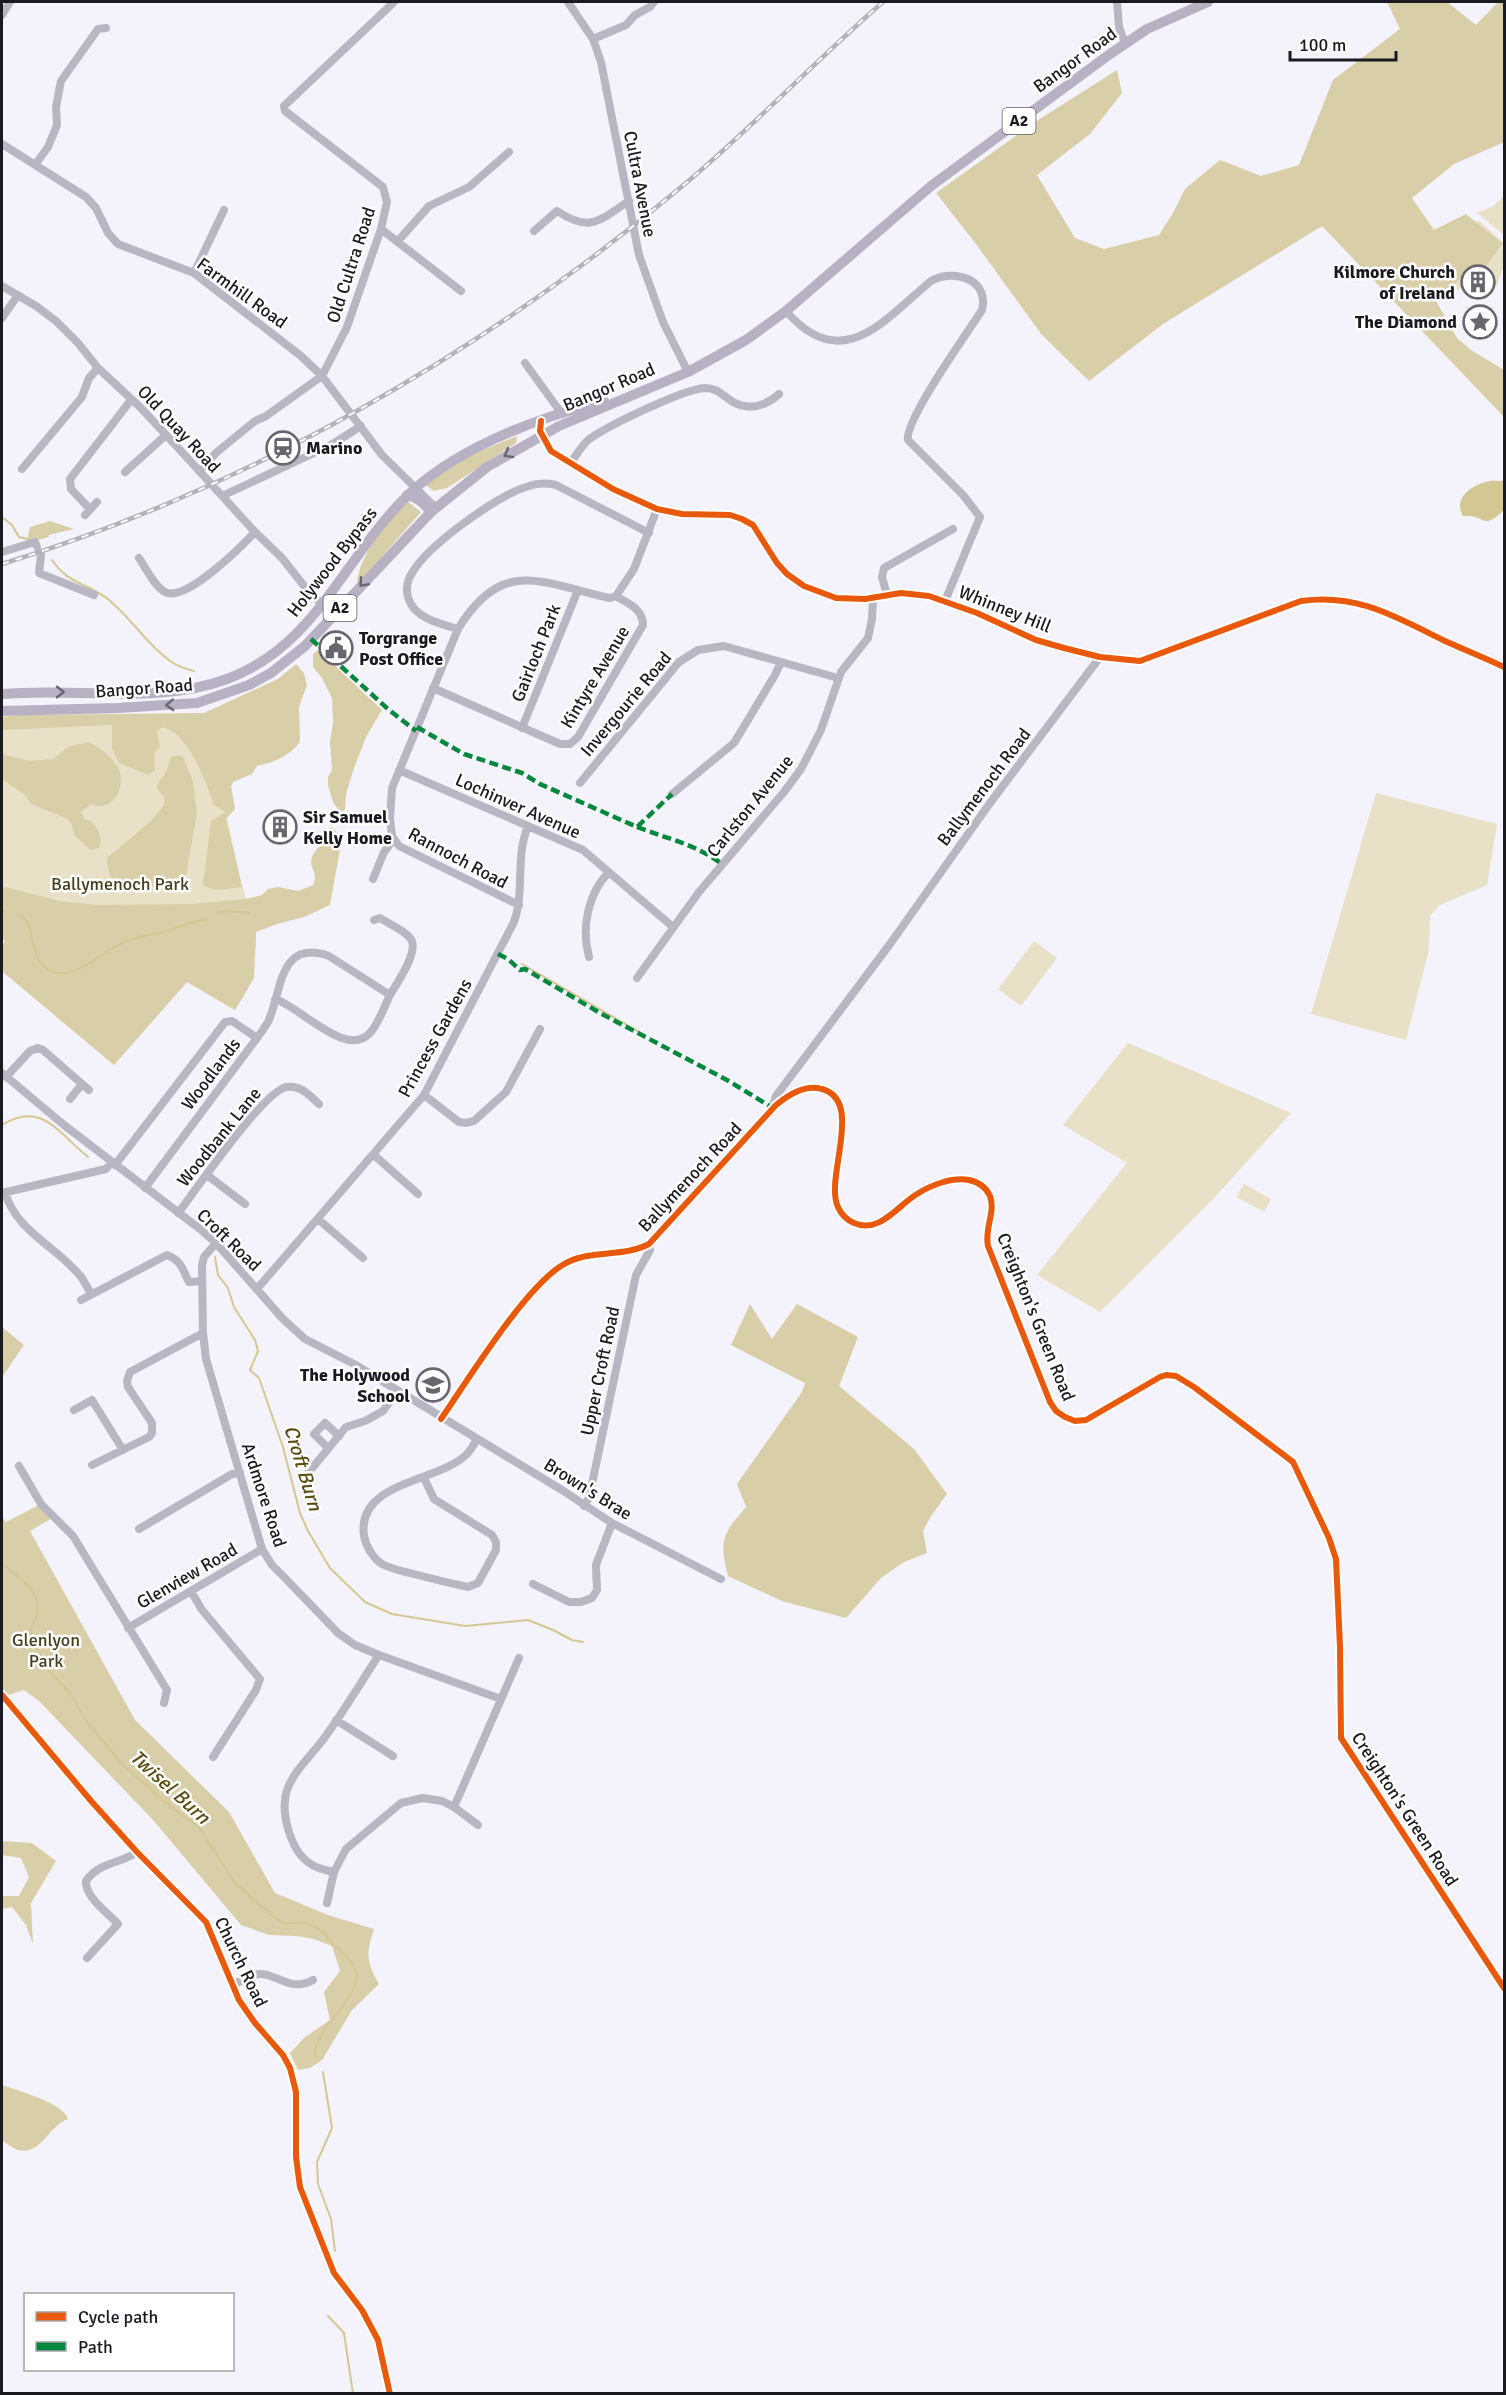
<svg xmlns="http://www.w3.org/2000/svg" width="1506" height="2395" font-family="Signika,sans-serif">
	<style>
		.green { fill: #e9e1c7 }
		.forest { fill: #d8cea8 }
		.water { fill: #d3c794 }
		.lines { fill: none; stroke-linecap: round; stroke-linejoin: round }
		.stream { stroke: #d3c794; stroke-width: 2 }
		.minor { stroke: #b9b6c4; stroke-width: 8 }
		.highway { stroke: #b7b1c3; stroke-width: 10 }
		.rail-casing { stroke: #b3b1ba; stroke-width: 4.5 }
		.rail { stroke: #fff; stroke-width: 2; stroke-dasharray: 7; stroke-linecap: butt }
		.quiet { stroke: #00873e; stroke-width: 4.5; stroke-dasharray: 9 4.5; stroke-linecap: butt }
		.cycleway-casing { stroke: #fff; stroke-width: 10 }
		.cycleway { stroke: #e8590c; stroke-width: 6 }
		.oneway { stroke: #696672 }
		.labels { text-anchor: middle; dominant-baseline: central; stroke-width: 5; stroke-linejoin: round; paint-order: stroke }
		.shield { fill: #fff; stroke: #5f5f63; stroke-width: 1.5 }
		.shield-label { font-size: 16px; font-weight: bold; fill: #1b1a20 }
		.street-label { font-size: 18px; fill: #1b1a20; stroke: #fff }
		.poi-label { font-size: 18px; font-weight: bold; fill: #1b1a20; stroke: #fff; text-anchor: end }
		.park-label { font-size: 18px; fill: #453d1b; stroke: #fff }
		.water-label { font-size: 20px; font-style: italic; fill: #584c11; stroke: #fff }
	</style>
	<rect width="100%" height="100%" fill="#f4f2fa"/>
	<path class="green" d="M1504 196V235L1477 213 1493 206Z
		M1478 220 1504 243V266L1496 287H1487L1481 274 1477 275 1479 279 1452 293 1446 290 1468 273 1486 267 1503 245 1476 222Z
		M204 713 241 881 256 932 254 978 235 1010 187 982 114 1065 2 971V946L5 941 2 938V717Z
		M1376 793 1497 824 1487 885 1440 905 1430 916 1429 950 1406 1040 1311 1014Z
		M1034 941 1057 958 1021 1006 998 989Z
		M1128 1043 1291 1113 1213 1199 1100 1312 1037 1275 1127 1163 1063 1125Z
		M1244 1184 1271 1199 1264 1212 1236 1197Z"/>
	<path class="forest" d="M1387 2H1447L1476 25 1498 2H1504V146L1502 143 1454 164 1412 198 1434 230 1466 214 1503 244 1486 267 1468 273 1435 299 1457 338 1471 350 1504 370V417L1322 226 1163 324 1089 381 1042 335 976 244 936 193 1035 122 1117 70 1122 93 1090 134 1037 175 1075 238 1104 249 1159 235 1173 213 1185 189 1220 160 1261 176 1299 165 1333 80 1400 29Z
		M517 436 516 443 447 488 434 491 424 484 456 461Z
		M406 500 421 512 357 585C358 555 388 522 406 500Z
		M50 521 74 529 27 540 30 527Z
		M318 650 382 710 366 737 354 768 346 794 345 810 340 812 333 802 328 785V777L332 770 330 742 333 722 332 698 322 678 313 667V654Z
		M296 664 304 673 307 685 299 707 300 742C289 756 273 763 257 766L252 774 233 782 231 786 235 809 226 819 242 887C230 888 211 894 203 884L211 821 225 812 214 805C205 781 190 735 163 727 153 732 160 739 160 746L154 754 155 770 148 775 119 763 112 748V725L2 730V717L20 715 204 713 278 679Z
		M88 742C101 747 121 764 121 779 121 796 108 812 91 804L81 812 85 820H89C98 825 103 839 99 848L90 850 75 836 71 823 66 818 31 804 25 795 2 779V754L29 761 53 759 68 747Z
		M179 755 183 757 193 781 197 813 185 881C175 890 166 888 154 887 129 885 108 893 107 858L151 821 164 805 165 798 158 790 157 785 166 772 171 757Z
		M331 827 341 836V844L330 905 304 917 277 924 256 932 254 978 235 1010 187 982 114 1065 2 971V946L5 941 2 938V886L59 901 98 905 190 904 246 899 262 895 268 889 278 887 298 891 313 885C319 872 308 867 312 857 315 848 324 845 327 837L325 832Z
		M750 1304 772 1339 797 1304 858 1337 839 1386 914 1449 947 1494 931 1516 923 1531 927 1553 904 1562 881 1578 846 1618 782 1601 728 1576C719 1540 722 1535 746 1507L737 1484 802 1392 805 1383 731 1345Z
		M2 1327 24 1345 2 1377Z
		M41 1504 54 1517 30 1531 135 1720 229 1812 275 1893 328 1915 374 1929C366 1954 366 1962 379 1984L352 2010 322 2060 310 2068 298 2070 290 2053 305 2037 330 2020 324 1992 340 1971 332 1946 314 1939 297 1936 269 1935 241 1925 154 1821 39 1701 24 1690 5 1696 2 1687V1517L6 1522Z
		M2 1841 32 1843 56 1861 31 1903 33 1944 26 1925 12 1907 2 1909V1896H19L29 1877 21 1858 2 1855Z
		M2 2085C18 2091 64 2103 68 2119 50 2124 41 2156 18 2150 12 2148 7 2143 2 2141Z"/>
	<path class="water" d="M1504 480V510C1481 532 1486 514 1463 516 1452 498 1473 484 1490 481 1495 480 1499 482 1504 480Z"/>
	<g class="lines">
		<path class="stream" d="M2 517 12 525 19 537 31 540
			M36 539 48 536
			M52 560C69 585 88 583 109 600 132 619 148 646 173 663 179 667 187 669 194 671
			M2 912 5 911
			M216 913 229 911 250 913
			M20 914C37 927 28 959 49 970 74 984 105 948 127 941 139 936 151 935 163 932 178 928 191 921 207 919
			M522 964 639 1032
			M2 1125C42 1100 59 1134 88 1157
			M215 1257 218 1275 228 1288 234 1307 255 1340 258 1351 250 1370 259 1378 283 1447 300 1513 308 1531 330 1568 365 1602 392 1614 465 1626 528 1620 553 1630 572 1640 583 1642
			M2 1563 31 1588 37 1600 38 1614 31 1628 30 1635 49 1671 70 1693 87 1722 124 1766 172 1808 199 1827 235 1883 275 1918 286 1924C306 1920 318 1925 331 1941 339 1951 350 1956 355 1969 362 1990 337 2011 327 2026 321 2034 318 2043 314 2052L317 2057
			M323 2072 332 2128 317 2162 318 2184 331 2219 335 2251
			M328 2316 344 2333 353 2394"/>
		<path class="minor" d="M568 2 593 39 601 62 639 255 663 322 688 372
			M1117 2 1119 27 1125 43
			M2 15 10 2
			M593 39 626 25 635 15 650 7 654 2
			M2 144 86 197 96 208 108 233 118 244 194 273 301 356 322 376 382 455 436 508
			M35 165 48 147 57 125 56 107 61 81 98 29 106 28
			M381 229 461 291
			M534 231 557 211C591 233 598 221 629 201
			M398 241 429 206 469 187 509 152
			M194 273 224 210
			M2 286 36 306 56 321 78 343 98 368 141 408 181 451 255 532 282 558 308 591 323 605
			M786 311C842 376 884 320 931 281 953 268 990 279 982 310 968 332 904 421 908 440L963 495 980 517 945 601
			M2 318 18 295
			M525 363 562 414
			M541 421 540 431 551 451 613 489 657 509 682 514 730 515 742 519 753 525 777 563 787 574 804 586 836 598 865 599 901 593 929 596 977 613 1036 640 1064 648 1100 657 1140 661 1301 601C1358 593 1396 617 1445 641 1465 650 1485 658 1504 667
			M570 463C576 456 581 447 587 441 604 427 684 389 705 388 718 388 723 396 733 402 749 411 766 406 779 394
			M22 469 82 397 89 378 98 368
			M199 471 217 452 255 421 266 416 322 376 347 327 381 229 387 202 383 187 285 111 284 106 394 2
			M125 472 166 435
			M222 496 331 445 361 426
			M90 509 71 489 70 479 131 400
			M85 515 97 502
			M2 552 35 542 37 547
			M41 555 39 573 94 595
			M139 558C146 568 154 586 165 592 185 603 241 547 255 532
			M887 595 882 577 884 568 953 529
			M616 596 634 569 657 509
			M458 629C442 624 420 620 411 604 405 594 406 582 412 573 428 545 498 495 529 486 538 483 547 483 556 485L649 533
			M433 688 560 744H570L578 737 643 625C643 609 628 603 616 596
			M522 728 578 590
			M399 770 583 850 673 927
			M580 783 679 662 698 650 724 646 838 678
			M672 794 734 743 775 675 781 662
			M373 879 384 852 394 839
			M519 905 399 846 392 836 390 819 392 788 458 629C503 555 543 584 610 598L616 596
			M374 920 380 918C389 924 405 930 411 939 419 952 397 983 390 995
			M589 957C581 928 588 894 608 873
			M637 978 699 892 784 792 801 769 821 730 841 672 868 638 872 619 873 598
			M257 1038C261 1033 265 1027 268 1022 282 993 278 938 329 956L390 995C384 1007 379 1023 370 1033 346 1059 301 1007 275 999
			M2 1073 64 1125 200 1229 216 1243 283 1319 305 1339 354 1364 562 1490 612 1523 721 1579
			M6 1077 30 1051 38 1048 43 1050 89 1090
			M424 1095 459 1122 466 1123 474 1121 506 1092 540 1029
			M70 1099 82 1084
			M776 1105 774 1102 776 1096 890 944 990 803 1100 657
			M374 1155 418 1194
			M115 1165 225 1022 232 1021 257 1038 145 1188
			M207 1175 245 1204
			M5 1192C16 1232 58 1247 82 1278 85 1283 88 1289 91 1294
			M2 1193 106 1169 112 1162
			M178 1213C196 1190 265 1089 287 1087 301 1085 310 1096 319 1104
			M318 1219 363 1258
			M216 1243 204 1257 202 1265 203 1333 206 1359 262 1549 272 1565 285 1578 338 1633 355 1645 379 1655 501 1699
			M257 1289 424 1095 514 922C525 891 515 857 528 826
			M81 1300 167 1255C182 1261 182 1269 189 1282L202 1281
			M74 1410 92 1400 123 1450
			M441 1419C468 1380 529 1280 568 1262 593 1250 624 1257 649 1244L776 1105C788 1095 806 1084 822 1089 865 1101 824 1178 838 1207 841 1214 847 1220 854 1223 880 1234 897 1206 917 1194 931 1185 952 1177 969 1180 978 1182 986 1187 990 1196 996 1212 984 1229 988 1246L1050 1402 1056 1411 1065 1417 1075 1421 1086 1420 1160 1377 1166 1375 1176 1376 1194 1387 1293 1462 1329 1538 1336 1559 1340 1647 1341 1738 1504 1988
			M328 1448 314 1434 325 1423 339 1436
			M92 1465 149 1437 152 1433V1423L128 1387 127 1381 130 1372 203 1333
			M19 1466 41 1504 73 1536 167 1690 164 1703
			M304 1478 346 1427 365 1421 383 1411 397 1392
			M424 1478 434 1499 492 1535 496 1542V1550L478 1583 468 1587C449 1583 429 1578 410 1573 402 1571 392 1569 384 1565 374 1560 366 1547 364 1536 356 1481 438 1483 467 1454 471 1450 474 1444 477 1439
			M584 1506 589 1498 636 1275 650 1250 649 1244
			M139 1529 232 1474 240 1473
			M533 1584 569 1602H581L592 1598 597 1590 596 1565 612 1523
			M191 1591 202 1610 260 1679 256 1690 213 1757
			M128 1628 262 1549
			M2 1695 92 1802 137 1852 206 1922 239 2000 255 2023 283 2055 290 2068 296 2092V2157L300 2187 334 2273 362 2310 378 2340 390 2394
			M336 1720 393 1756
			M454 1807 519 1658
			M334 1872C324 1870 315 1868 308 1862 290 1849 280 1811 287 1790 294 1770 314 1753 325 1737 344 1711 361 1682 379 1655
			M327 1903 334 1872 346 1849 401 1803 423 1798 442 1801 454 1807 478 1825
			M87 1958 118 1924C108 1913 85 1897 86 1881 99 1862 120 1864 137 1852
			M232 1986C239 1982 246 1977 254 1975 275 1969 288 1994 313 1980"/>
		<path class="highway" d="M407 495C418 497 424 504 431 512
			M2 694C75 687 158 705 227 679 314 647 343 561 403 500 452 449 537 418 604 401
			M2 711 118 708 197 703 249 685 271 673 305 646 431 512 487 467 559 426 688 372 746 340 786 311 931 186 1110 54 1147 29 1208 2"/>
		<defs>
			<path id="rail" d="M2 564C249 488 481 354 680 188 750 130 814 62 883 2"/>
		</defs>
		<use href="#rail" class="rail-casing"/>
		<use href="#rail" class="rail"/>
		<path class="quiet" d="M311 639 389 710 416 731
			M417 727 464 754 522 773 540 784 637 827 672 794
			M637 827C668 839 695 844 722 864
			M498 954 508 959 520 970 525 969 600 1013 727 1080 773 1108"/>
		<defs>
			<path id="cycleway" d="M541 421 540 431 551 451 613 489 657 509 682 514 730 515 742 519 753 525 777 563 787 574 804 586 836 598 865 599 901 593 929 596 977 613 1036 640 1064 648 1100 657 1140 661 1301 601C1358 593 1396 617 1445 641 1465 650 1485 658 1504 667
				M441 1419C468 1380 529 1280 568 1262 593 1250 624 1257 649 1244L776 1105C788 1095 806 1084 822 1089 865 1101 824 1178 838 1207 841 1214 847 1220 854 1223 880 1234 897 1206 917 1194 931 1185 952 1177 969 1180 978 1182 986 1187 990 1196 996 1212 984 1229 988 1246L1050 1402 1056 1411 1065 1417 1075 1421 1086 1420 1160 1377 1166 1375 1176 1376 1194 1387 1293 1462 1329 1538 1336 1559 1340 1647 1341 1738 1504 1988
				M2 1695 92 1802 137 1852 206 1922 239 2000 255 2023 283 2055 290 2068 296 2092V2157L300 2187 334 2273 362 2310 378 2340 390 2394"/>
		</defs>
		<use href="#cycleway" class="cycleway-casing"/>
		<use href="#cycleway" class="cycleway"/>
	</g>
	<defs><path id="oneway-chevron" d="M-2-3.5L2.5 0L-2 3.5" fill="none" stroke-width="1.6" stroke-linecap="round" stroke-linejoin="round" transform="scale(1.5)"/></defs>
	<g class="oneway">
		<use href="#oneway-chevron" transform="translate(508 454) rotate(151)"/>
		<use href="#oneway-chevron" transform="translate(363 583) rotate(131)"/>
		<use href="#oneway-chevron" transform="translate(60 692)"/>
		<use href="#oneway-chevron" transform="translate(170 705) rotate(177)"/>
	</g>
	<defs>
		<symbol id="building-ring" viewBox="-11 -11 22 22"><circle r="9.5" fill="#fff" stroke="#67666c" stroke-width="1.5"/><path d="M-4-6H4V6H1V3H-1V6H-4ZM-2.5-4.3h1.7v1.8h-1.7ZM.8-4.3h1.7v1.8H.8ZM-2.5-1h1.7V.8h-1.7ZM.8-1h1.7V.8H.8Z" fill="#67666c"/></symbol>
		<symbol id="sight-ring" viewBox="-11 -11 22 22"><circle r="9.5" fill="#fff" stroke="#67666c" stroke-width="1.5"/><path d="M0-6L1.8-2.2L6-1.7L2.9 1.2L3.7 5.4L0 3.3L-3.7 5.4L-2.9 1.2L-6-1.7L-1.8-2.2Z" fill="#67666c"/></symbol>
		<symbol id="station-ring" viewBox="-11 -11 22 22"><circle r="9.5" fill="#fff" stroke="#67666c" stroke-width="1.5"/><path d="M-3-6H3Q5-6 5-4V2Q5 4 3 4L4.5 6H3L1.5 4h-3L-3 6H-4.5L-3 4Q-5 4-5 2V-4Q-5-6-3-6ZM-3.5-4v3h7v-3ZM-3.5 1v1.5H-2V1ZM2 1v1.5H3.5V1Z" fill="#67666c"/></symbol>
		<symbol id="civic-ring" viewBox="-11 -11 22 22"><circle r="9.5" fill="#fff" stroke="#67666c" stroke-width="1.5"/><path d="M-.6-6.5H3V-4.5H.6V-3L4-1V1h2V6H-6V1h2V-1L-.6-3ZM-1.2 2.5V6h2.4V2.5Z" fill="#67666c"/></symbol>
		<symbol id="school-ring" viewBox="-11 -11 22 22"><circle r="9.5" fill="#fff" stroke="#67666c" stroke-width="1.5"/><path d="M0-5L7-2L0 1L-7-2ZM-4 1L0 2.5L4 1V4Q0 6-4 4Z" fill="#67666c"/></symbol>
	</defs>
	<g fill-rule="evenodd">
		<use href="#building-ring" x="1459" y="263" width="38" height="38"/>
		<use href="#sight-ring" x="1461" y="303" width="38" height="38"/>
		<use href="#station-ring" x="264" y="429" width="38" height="38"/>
		<use href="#civic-ring" x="317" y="629" width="38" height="38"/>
		<use href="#building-ring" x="261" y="808" width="38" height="38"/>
		<use href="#school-ring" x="414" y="1366" width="38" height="38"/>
	</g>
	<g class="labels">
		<g class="shield">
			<rect x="1002.5" y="108" width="33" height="26" rx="4.5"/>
			<rect x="323.5" y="595" width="33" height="26" rx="4.5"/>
		</g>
		<g class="shield-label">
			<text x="1019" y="121">A2</text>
			<text x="340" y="608">A2</text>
		</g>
		<g class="street-label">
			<text transform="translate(1075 60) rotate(-36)">Bangor Road</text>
			<text transform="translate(640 184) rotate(79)">Cultra Avenue</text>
			<text transform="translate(351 265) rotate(-72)">Old Cultra Road</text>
			<text transform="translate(242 293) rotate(36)">Farmhill Road</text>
			<text transform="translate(609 387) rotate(-23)">Bangor Road</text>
			<text transform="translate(179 429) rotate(47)">Old Quay Road</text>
			<text transform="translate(332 562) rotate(-52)">Holywood Bypass</text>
			<text transform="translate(1005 609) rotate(22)">Whinney Hill</text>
			<text transform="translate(536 653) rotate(-68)">Gairloch Park</text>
			<text transform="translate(595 677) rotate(-59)">Kintyre Avenue</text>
			<text transform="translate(144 688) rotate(-4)">Bangor Road</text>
			<text transform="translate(626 704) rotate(-50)">Invergourie Road</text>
			<text transform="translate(984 787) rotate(-53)">Ballymenoch Road</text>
			<text transform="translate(518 806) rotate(24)">Lochinver Avenue</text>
			<text transform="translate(750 806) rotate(-51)">Carlston Avenue</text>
			<text transform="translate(458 858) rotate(28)">Rannoch Road</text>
			<text transform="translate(435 1038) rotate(-61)">Princess Gardens</text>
			<text transform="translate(211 1074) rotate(-53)">Woodlands</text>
			<text transform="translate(219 1137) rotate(-51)">Woodbank Lane</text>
			<text transform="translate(690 1177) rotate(-47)">Ballymenoch Road</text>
			<text transform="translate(229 1240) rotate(44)">Croft Road</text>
			<text transform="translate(1036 1317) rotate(68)">Creighton's Green Road</text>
			<text transform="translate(600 1371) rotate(-78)">Upper Croft Road</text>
			<text transform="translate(588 1489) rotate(32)">Brown's Brae</text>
			<text transform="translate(264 1495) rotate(72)">Ardmore Road</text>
			<text transform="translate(187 1576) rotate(-30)">Glenview Road</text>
			<text transform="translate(1405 1809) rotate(57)">Creighton's Green Road</text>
			<text transform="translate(241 1962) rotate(64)">Church Road</text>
		</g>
		<g class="poi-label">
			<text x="1455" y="272">Kilmore Church<tspan x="1455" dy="21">of Ireland</tspan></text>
			<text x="1457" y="322">The Diamond</text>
			<text x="306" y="448" text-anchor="start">Marino</text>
			<text x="359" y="638" text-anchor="start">Torgrange<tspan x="359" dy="21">Post Office</tspan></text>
			<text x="303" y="817" text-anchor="start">Sir Samuel<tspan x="303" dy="21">Kelly Home</tspan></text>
			<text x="410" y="1375">The Holywood<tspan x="410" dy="21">School</tspan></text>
		</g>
		<g class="park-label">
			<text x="120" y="884">Ballymenoch Park</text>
			<text x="46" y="1640">Glenlyon<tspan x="46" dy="21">Park</tspan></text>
		</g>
		<g class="water-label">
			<text transform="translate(303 1468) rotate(73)">Croft Burn</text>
			<text transform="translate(170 1787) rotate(42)">Twisel Burn</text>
		</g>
	</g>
	<rect width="1506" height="2395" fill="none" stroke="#1b1a20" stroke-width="6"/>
	<rect x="24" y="2293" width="210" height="78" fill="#ffffff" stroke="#a4a3a6" stroke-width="1.5"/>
	<rect x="36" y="2312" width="30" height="9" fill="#e8590c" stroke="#a4a3a6" stroke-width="1.5"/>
	<text x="78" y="2323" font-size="18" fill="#1b1a20">Cycle path</text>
	<rect x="36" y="2342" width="30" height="9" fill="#00873e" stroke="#a4a3a6" stroke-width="1.5"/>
	<text x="78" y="2353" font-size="18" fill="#1b1a20">Path</text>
	<path d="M1290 51v9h106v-9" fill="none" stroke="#1b1a20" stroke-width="3"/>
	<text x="1299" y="51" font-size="18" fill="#1b1a20" stroke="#ffffff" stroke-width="4.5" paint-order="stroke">100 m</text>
</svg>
